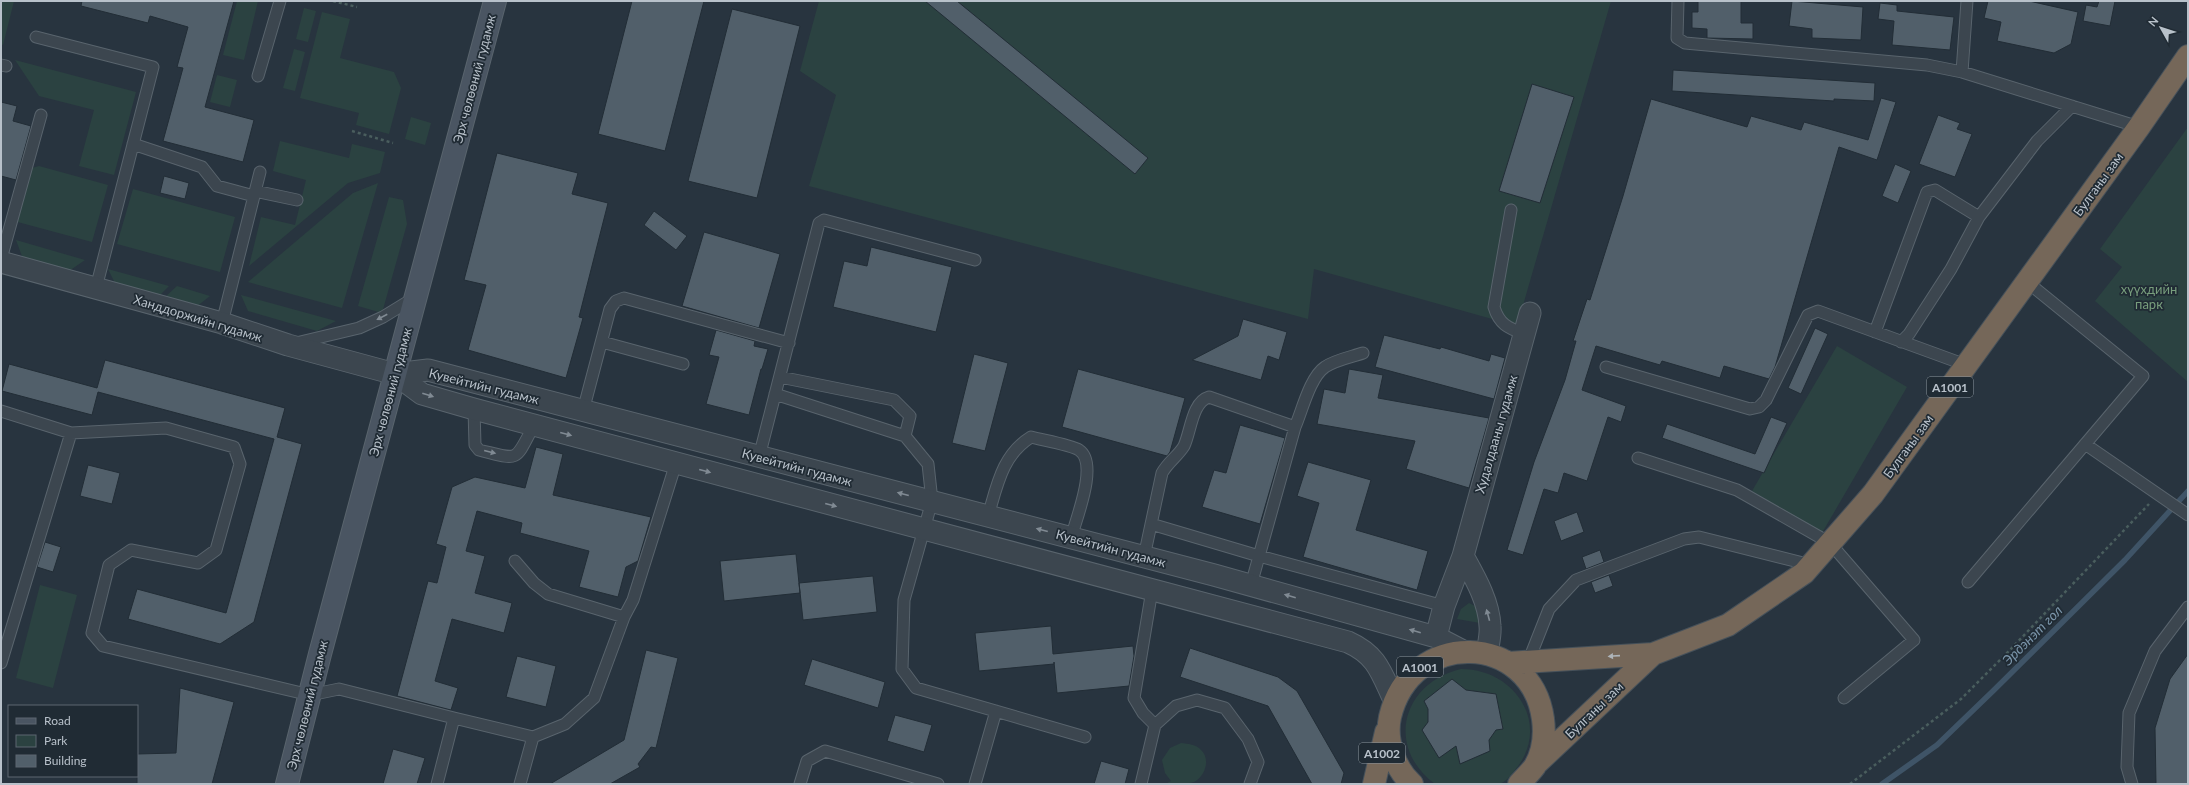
<svg xmlns="http://www.w3.org/2000/svg" width="2189" height="785" font-family="Lato,sans-serif">
	<style>
		.green { fill: #2b4241 }
		.lines { fill: none; stroke-linecap: round; stroke-linejoin: round }
		.stream { stroke: #3f5467; stroke-width: 5.5 }
		.building { fill: #515f6a; stroke: #222d36 }
		.lane-casing { stroke: #59646d; stroke-width: 13 }
		.street-casing { stroke: #59646d; stroke-width: 23 }
		.secondary-casing { stroke: #59646d; stroke-width: 24 }
		.highway-casing { stroke: #46515a; stroke-width: 24 }
		.path { stroke: #4a5e5e; stroke-width: 2.5; stroke-dasharray: 3 3; stroke-linecap: butt }
		.lane { stroke: #3c464f; stroke-width: 11 }
		.street { stroke: #3c464f; stroke-width: 21 }
		.secondary { stroke: #4a5562; stroke-width: 22 }
		.highway { stroke: #756759; stroke-width: 22 }
		.oneway { fill: #808a93 }
		.oneway2 { fill: #aeb4b9 }
		.labels { text-anchor: middle; dominant-baseline: central; stroke-width: 3.5; stroke-linejoin: round; paint-order: stroke }
		.shield { fill: #202b34; stroke: #8a949d; stroke-width: 1 }
		.shield-label { font-size: 12px; font-weight: bold; fill: #b8c1ca }
		.street-label { font-size: 13px; fill: #b8c1ca; stroke: #202b34 }
		.park-label { font-size: 13px; fill: #789e7d; stroke: #202b34 }
		.water-label { font-size: 14px; font-style: italic; fill: #7b95aa; stroke: #202b34 }
	</style>
	<rect width="100%" height="100%" fill="#28343f"/>
	<path class="green" d="M1 1H14L3 45 1 44Z
		M237 1H258L244 60 223 55Z
		M819 1H1611L1517 326 1314 269 1308 319 809 186 836 95 800 71Z
		M304 8 316 11 308 42 296 39Z
		M322 12 350 19 340 58 394 72 401 88 389 134 356 125 359 113 300 98Z
		M294 49 305 52 295 91 283 88Z
		M15 60 136 92 114 175 79 166 94 110 39 96Z
		M217 75 237 80 230 107 210 102Z
		M411 117 431 123 425 145 405 139Z
		M2188 127V382L2095 301 2122 267 2100 249Z
		M280 141 349 158 352 144 385 152 380 173 348 183 249 266 261 217 295 225 306 180 273 171Z
		M39 166 108 185 92 242 14 221 29 169Z
		M378 183 342 308 248 282 353 193Z
		M133 189 235 217 220 272 117 244Z
		M389 197 403 200 407 224 382 313 358 306Z
		M16 240 85 260 69 271 23 259Z
		M108 269 169 286 158 297 116 285Z
		M177 286 210 296 196 307 164 298Z
		M241 295 336 321 317 331 248 311Z
		M1837 346 1907 387 1822 533 1752 491Z
		M40 585 77 595 53 688 16 678Z
		M1469 603 1477 607 1480 623 1457 619 1461 609Z
		M1461 669C1516 669 1552 726 1515 770 1511 775 1506 782 1499 784 1489 785 1448 784 1435 784 1385 747 1402 683 1461 669Z
		M1181 743C1188 744 1196 744 1201 750 1211 759 1205 777 1194 782 1185 785 1174 784 1165 784L1171 781 1165 773 1162 760 1170 748Z"/>
	<g class="lines">
		<path class="stream" d="M1882 784 1937 745 1993 691 2125 560 2188 491"/>
	</g>
	<path class="building" d="M82 1H234L205 107 254 120 243 162 163 141 183 68 177 67 188 27 150 16 148 23 81 6Z
		M632 1H704L665 151 598 134Z
		M925 1H957L1148 158 1135 174Z
		M1698 1H1741V23H1753V39L1707 38V29L1692 28V12H1698Z
		M1792 1 1863 7 1861 40 1812 38V29L1789 26Z
		M1988 1H2029L2078 12 2071 44 2054 53 1997 41 2001 22 1984 18Z
		M2099 1H2115L2110 26 2083 21 2086 5 2097 7Z
		M1880 3 1897 5V11L1954 17 1950 50 1892 45 1894 21 1878 19Z
		M732 9 800 26 757 198 688 181Z
		M1673 70 1875 83 1874 101 1834 99V101L1672 91Z
		M1532 84 1574 97 1540 203 1499 191Z
		M1881 98 1896 102 1877 160 1839 147 1775 367 1769 379 1724 366 1720 378 1662 361 1660 365 1596 346 1582 390 1626 406 1621 422 1608 417 1587 481 1564 473 1558 493 1544 489 1523 555 1507 550 1534 462 1565 380 1576 341H1573L1587 299 1590 300 1623 196 1651 99 1747 127 1751 116 1801 130 1804 122 1868 140Z
		M1 102 17 106 13 121 31 126 16 180 1 176Z
		M1938 115 1960 123 1957 129 1972 134 1955 177 1919 164Z
		M497 153 578 173 572 194 608 203 579 317 583 318 566 378 468 350 486 285 464 280Z
		M1895 164 1911 171 1898 203 1882 196Z
		M164 176 189 183 185 199 160 193Z
		M654 211 687 236 676 250 644 225Z
		M704 232 780 254 759 328 682 306Z
		M871 247 952 267 936 332 833 307 844 261 867 266Z
		M1243 319 1287 332 1279 360 1268 356 1261 380 1192 360 1238 336Z
		M1815 328 1828 334 1801 394 1788 388Z
		M716 330 755 341 754 346 768 349 762 369H761L749 415 706 404 719 357 709 355Z
		M1384 335 1440 349 1441 347 1489 361 1491 354 1505 358 1494 399 1375 367Z
		M974 354 1008 363 985 451 952 443Z
		M105 360 285 408 277 437 302 444 254 622 220 644 128 619 137 589 226 613 274 439 98 392 92 415 2 391 9 364 97 388Z
		M1078 369 1185 398 1170 452 1167 456 1062 427Z
		M1349 369 1383 375 1378 398 1489 418 1469 488 1406 469 1415 441 1317 424 1324 389 1345 393Z
		M1771 417 1787 423 1764 473 1662 438 1667 424 1755 454Z
		M1240 425 1285 438 1260 524 1202 507 1214 470 1226 473Z
		M536 447 563 454 553 495 651 517 638 561 626 567 618 597 579 587 589 551 520 533 522 523 477 511 466 551 485 556 475 593 512 603 504 633 452 619 435 681 458 688 451 710 397 696 428 581 437 583 446 547 436 544 452 487 475 477 525 488Z
		M1308 462 1371 480 1356 530 1428 551 1417 590 1303 557 1319 503 1297 496Z
		M88 465 120 473 112 504 80 496Z
		M1577 512 1584 532 1561 541 1554 521Z
		M45 542 61 547 53 572 37 567Z
		M1600 550 1604 562 1586 569 1582 557Z
		M796 554 800 593 724 601 720 561Z
		M1609 575 1613 586 1595 593 1591 582Z
		M873 576 877 612 803 620 799 583Z
		M1051 626 1053 654 1133 646 1134 656 1129 686 1057 693 1054 662V664L979 671 975 633Z
		M1190 648 1278 677 1297 691 1344 773 1341 784H1312L1268 706 1180 677Z
		M646 650 678 658 656 748 651 747 638 764 640 767 610 784H550L624 740Z
		M2188 654V784H2156L2155 728 2170 679Z
		M517 656 556 666 546 707 506 697Z
		M812 659 885 682 878 708 804 685Z
		M1452 679 1466 690 1496 694 1503 729 1496 730 1489 740 1490 751 1460 764 1456 746 1439 758 1422 730 1428 722V709L1424 701Z
		M180 688 234 702 212 784H137V754L176 753Z
		M895 715 932 725 924 752 887 741Z
		M393 749 425 758 417 784H383Z
		M1101 761 1129 769 1125 784H1094Z"/>
	<g class="lines">
		<defs>
			<path id="lane" d="M1678 1 1677 38 1685 43 1927 65 1962 72 2139 127
				M36 37 153 67 96 288
				M1 65 6 66
				M1962 72 1967 1
				M258 76 280 1
				M133 144 202 167 217 186 254 196
				M255 191 297 200
				M1511 210 1494 307C1499 324 1508 328 1524 334
				M1 259 41 115
				M222 323 260 172
				M1875 332 1927 192 1935 190 1979 217
				M602 342 683 364
				M1901 342 1909 334 1951 269 1979 217 2037 141 2072 106
				M296 343 359 328 383 317 414 298
				M1606 367 1750 409 1759 407 1766 400 1808 315 1818 311 1966 365
				M780 377 894 400 910 416 905 436
				M775 394 905 436 928 464 932 501 904 600 902 669 916 688 1085 737
				M474 409 475 445 479 450C520 460 514 463 534 425
				M1 411 71 433 166 428 234 447 240 464 216 550 198 563 131 550 109 565 92 633 103 646 310 695 339 689 454 718 437 784
				M583 411 610 309 616 301 624 298 789 343
				M1295 427C1302 411 1310 377 1325 367 1335 360 1351 357 1363 353
				M2085 444 2188 515
				M759 457 819 223 824 220 975 260
				M1638 458 1737 490 1830 543 1914 640 1844 698
				M988 516C997 486 1002 455 1031 437 1042 440 1071 445 1079 450 1099 463 1076 519 1071 538
				M1151 524 1259 556 1444 606
				M1144 557 1162 473C1168 462 1178 456 1184 446 1191 431 1192 402 1209 397L1295 427 1251 585
				M515 561 534 583 548 594 624 617
				M1968 582 2143 376 2026 281
				M1152 590 1134 698 1143 713 1155 725 1176 706 1197 700 1225 708 1248 739 1258 762 1250 784
				M1528 662 1549 609 1576 580 1684 539 1699 537 1811 565
				M1 663 71 433
				M454 718 533 737 565 724 594 698 624 617 633 600 676 463
				M520 784 533 737
				M800 784 807 761 825 751 938 784
				M975 784 996 711
				M1141 784 1155 725
				M2132 784 2127 767 2129 713 2155 651 2188 607"/>
			<path id="street" d="M1 262 222 323 288 345 395 374 428 370 1214 575 1436 637 1463 651
				M395 374 422 394 474 409 1348 642C1377 655 1381 672 1394 700
				M1463 556C1474 576 1489 601 1490 626 1491 635 1488 645 1487 654
				M1436 637 1444 606 1463 556 1530 313"/>
			<path id="secondary" d="M287 784 320 654 495 1"/>
			<path id="highway" d="M1508 663 1653 654 1728 625 1804 573 1873 494 2139 127 2188 56
				M1536 764 1653 654
				M1374 784 1386 732
				M1412 784C1395 769 1385 740 1390 717 1411 628 1531 632 1543 719 1545 734 1543 752 1535 766 1531 772 1524 778 1519 784"/>
		</defs>
		<use href="#lane" class="lane-casing"/>
		<use href="#street" class="street-casing"/>
		<use href="#secondary" class="secondary-casing"/>
		<use href="#highway" class="highway-casing"/>
		<path class="path" d="M333 1 357 7
			M352 131 393 143
			M1850 784 1961 699 2008 652 2149 504"/>
		<use href="#lane" class="lane"/>
		<use href="#street" class="street"/>
		<use href="#secondary" class="secondary"/>
		<use href="#highway" class="highway"/>
	</g>
	<defs><path id="oneway-solid" d="M-6-.8H1V-3.2L6.5 0L1 3.2V.8H-6Z"/></defs>
	<g class="oneway">
		<use href="#oneway-solid" transform="translate(382 317) rotate(152)"/>
		<use href="#oneway-solid" transform="translate(428 395) rotate(18)"/>
		<use href="#oneway-solid" transform="translate(566 434) rotate(15)"/>
		<use href="#oneway-solid" transform="translate(490 452) rotate(14)"/>
		<use href="#oneway-solid" transform="translate(705 471) rotate(15)"/>
		<use href="#oneway-solid" transform="translate(903 494) rotate(-165)"/>
		<use href="#oneway-solid" transform="translate(831 505) rotate(15)"/>
		<use href="#oneway-solid" transform="translate(1042 530) rotate(-165)"/>
		<use href="#oneway-solid" transform="translate(1290 596) rotate(-164)"/>
		<use href="#oneway-solid" transform="translate(1488 615) rotate(-105)"/>
		<use href="#oneway-solid" transform="translate(1415 631) rotate(-164)"/>
	</g>
	<use class="oneway2" href="#oneway-solid" transform="translate(1614 656) rotate(176)"/>
	<g class="labels">
		<g class="shield">
			<rect x="1927" y="377" width="46" height="20" rx="3"/>
			<rect x="1397" y="657" width="46" height="20" rx="3"/>
			<rect x="1359" y="743" width="46" height="20" rx="3"/>
		</g>
		<g class="shield-label">
			<text x="1950" y="387">A1001</text>
			<text x="1420" y="667">A1001</text>
			<text x="1382" y="753">A1002</text>
		</g>
		<g class="street-label">
			<text transform="translate(474 79) rotate(-75)">Эрх чөлөөний гудамж</text>
			<text transform="translate(2098 184) rotate(-54)">Булганы зам</text>
			<text transform="translate(198 318) rotate(17)">Ханддоржийн гудамж</text>
			<text transform="translate(484 386) rotate(14)">Кувейтийн гудамж</text>
			<text transform="translate(390 392) rotate(-75)">Эрх чөлөөний гудамж</text>
			<text transform="translate(1496 434) rotate(-74)">Худалдааны гудамж</text>
			<text transform="translate(1908 446) rotate(-54)">Булганы зам</text>
			<text transform="translate(797 467) rotate(15)">Кувейтийн гудамж</text>
			<text transform="translate(1111 548) rotate(15)">Кувейтийн гудамж</text>
			<text transform="translate(307 705) rotate(-76)">Эрх чөлөөний гудамж</text>
			<text transform="translate(1594 710) rotate(-44)">Булганы зам</text>
		</g>
		<g class="park-label">
			<text x="2149" y="289">хүүхдийн<tspan x="2149" dy="15">парк</tspan></text>
		</g>
		<g class="water-label">
			<text transform="translate(2032 635) rotate(-45)">Эрдэнэт гол</text>
		</g>
	</g>
	<rect width="2189" height="785" fill="none" stroke="#b8c1ca" stroke-width="4"/>
	<rect x="8" y="705" width="130" height="72" fill="#202b34" stroke="#5d6770"/>
	<rect x="16" y="718" width="20" height="6" fill="#4a5562" stroke="#5d6770"/>
	<text x="44" y="725" font-size="12" fill="#b8c1ca">Road</text>
	<rect x="16" y="735" width="20" height="12" fill="#2b4241" stroke="#5d6770"/>
	<text x="44" y="745" font-size="12" fill="#b8c1ca">Park</text>
	<rect x="16" y="755" width="20" height="12" fill="#515f6a" stroke="#5d6770"/>
	<text x="44" y="765" font-size="12" fill="#b8c1ca">Building</text>
	<g transform="translate(2161 28) rotate(309)" stroke="#202b34" stroke-width="3" paint-order="stroke">
	<path d="M0-3L7 15L0 10L-7 15Z" fill="#b8c1ca"/>
	<text y="-6" font-size="11" font-weight="bold" text-anchor="middle" fill="#b8c1ca">N</text>
	</g>
</svg>
